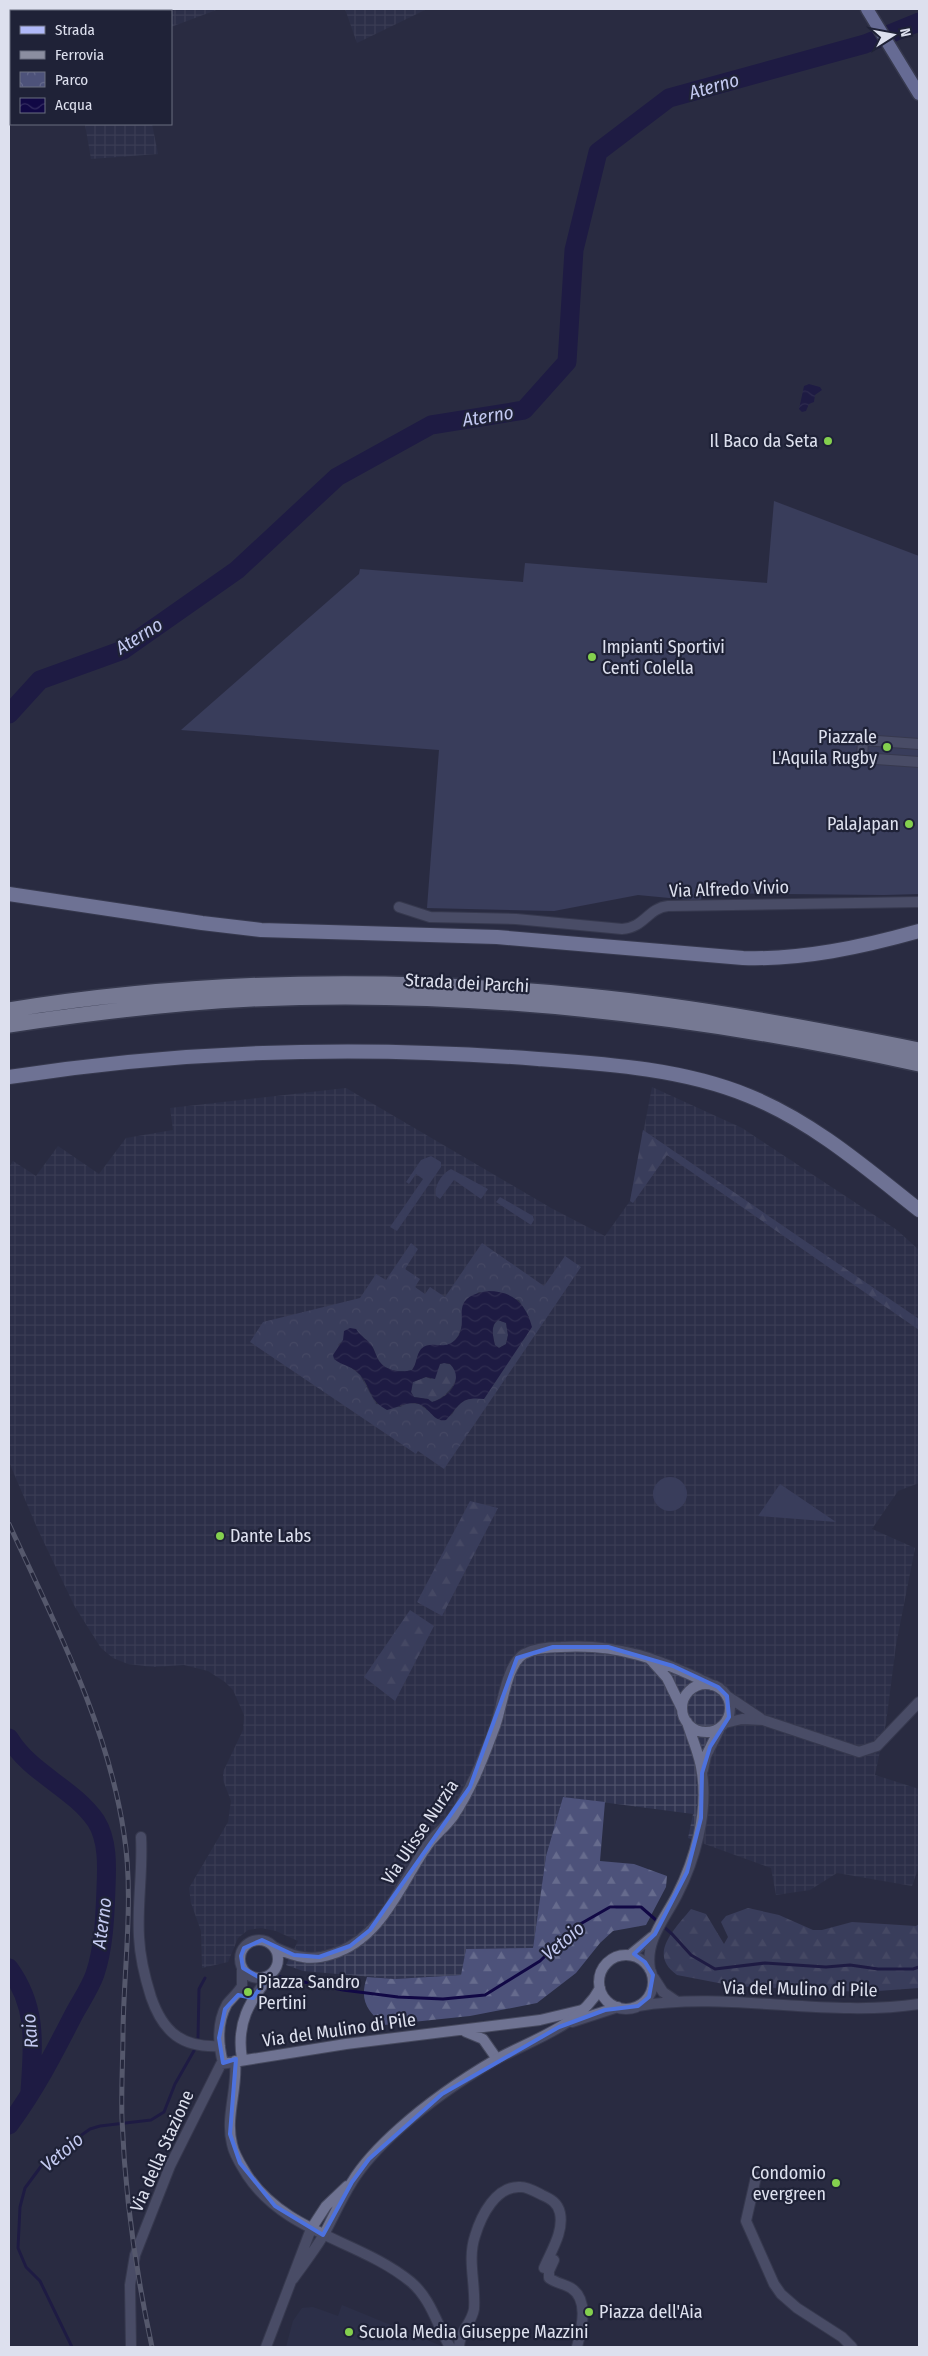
<svg xmlns="http://www.w3.org/2000/svg" width="928" height="2356" font-family="'Fira Sans Condensed',sans-serif">
	<style>
		.built { fill: #303450 }
		.industrial { fill: url(#industrial-grid) }
		.grass { fill: #4d527a }
		.forest { fill: url(#forest-firs) }
		.park { fill: url(#park-crowns); fill-rule: evenodd }
		.water { fill: url(#water-waves); fill-rule: evenodd }
		.lines { fill: none; stroke-linecap: round; stroke-linejoin: round }
		.stream { stroke: #110845; stroke-width: 3 }
		.river { stroke: #110845; stroke-width: 19 }
		.minor-casing { stroke: #46495e; stroke-width: 12 }
		.tertiary-casing { stroke: #46495e; stroke-width: 12 }
		.primary-casing { stroke: #46495e; stroke-width: 15 }
		.trunk-casing { stroke: #46495e; stroke-width: 16 }
		.motorway-casing { stroke: #46495e; stroke-width: 18 }
		.minor { stroke: #6f7392; stroke-width: 10 }
		.tertiary { stroke: #6f7392; stroke-width: 10 }
		.primary { stroke: #b0b9f8; stroke-width: 12 }
		.trunk { stroke: #c2c8f8; stroke-width: 14 }
		.motorway { stroke: #d3d8f7; stroke-width: 15 }
		.rail-casing { stroke: #8b8ea0; stroke-width: 5 }
		.rail { stroke: #1f2237; stroke-width: 3; stroke-dasharray: 9; stroke-linecap: butt }
		.marked { fill: none; stroke: #4d72de; stroke-width: 4; stroke-linejoin: round }
		.poi-dot { fill: #84d04e; stroke: #1f2237; stroke-width: 2 }
		.labels { text-anchor: middle; dominant-baseline: central; stroke-width: 4.5; stroke-linejoin: round; paint-order: stroke }
		.poi-label { font-size: 18px; fill: #dde0ee; stroke: #1f2237; text-anchor: start }
		.street-label { font-size: 18px; fill: #dde0ee; stroke: #1f2237 }
		.water-label { font-size: 19px; font-style: italic; fill: #c3c9f0; stroke: #1f2237 }
	</style>
	<defs>
		<pattern id="industrial-grid" width="8" height="8" patternUnits="userSpaceOnUse" patternTransform="scale(1.25)"><rect width="8" height="8" fill="#303450"/><path d="M0 4h8M4 0v8" fill="none" stroke="#4e516a"/></pattern>
		<pattern id="forest-firs" width="22" height="20" patternUnits="userSpaceOnUse" patternTransform="scale(1.25)"><rect width="22" height="20" fill="#4d527a"/><path d="M5 1l3.5 6h-7zM16 11l3.5 6h-7z" fill="#666b8d"/></pattern>
		<pattern id="park-crowns" width="20" height="18" patternUnits="userSpaceOnUse" patternTransform="scale(1.25)"><rect width="20" height="18" fill="#4d527a"/><path d="M2 6a3 3 0 1 1 6 0M12 15a3 3 0 1 1 6 0" fill="none" stroke="#666b8d"/></pattern>
		<pattern id="water-waves" width="16" height="10" patternUnits="userSpaceOnUse" patternTransform="scale(1.25)"><rect width="16" height="10" fill="#110845"/><path d="M0 5q4-4 8 0t8 0" fill="none" stroke="#332c60"/></pattern>
	</defs>
	<rect width="100%" height="100%" fill="#292c42"/>
	<path class="built" d="M342 2305 444 2347H286L293 2321 302 2308 313 2307 338 2316Z"/>
	<path class="industrial" d="M9 9H219L171 27V11H11V111H9Z
		M345 9H427L357 43Z
		M85 124H152L158 154 91 159Z
		M652 1087 742 1128 897 1230 919 1250V1483L898 1491 872 1529 915 1548 896 1645 886 1723 875 1775 919 1789V1866L912 1886 837 1873 810 1890 776 1895 771 1868 688 1838 693 1814 563 1797 546 1856 533 1948 466 1949 461 1975 395 1979 303 1971 286 1965 298 1941 276 1931 261 1928 248 1930 238 1938 228 1962 202 1968 201 1931 191 1903 189 1888 228 1822 231 1801 223 1780V1772L243 1730 244 1715 233 1690 225 1682 208 1671 184 1665 153 1667 128 1664 113 1658 101 1648 75 1607 38 1530 9 1462V1167L13 1161 36 1176 58 1146 99 1174 126 1138 173 1130 170 1108 346 1088 551 1208 605 1236 630 1201Z"/>
	<path class="grass" d="M774 501 919 556V894L884 895 702 893 701 901 638 895 554 911 427 908 439 750 181 730 359 574 360 569 523 582 525 563 767 583Z
		M431 1156 441 1162V1167L397 1231 390 1227 423 1179 416 1174 409 1184 406 1182 421 1160Z
		M451 1169 488 1189 481 1199 454 1180 440 1199 436 1196C433 1187 443 1172 451 1169Z
		M500 1197 533 1216 534 1220 531 1225 496 1202Z
		M653 1494a17 17 0 1 1 34 0a17 17 0 1 1-34 0Z
		M780 1484 836 1522 758 1516Z"/>
	<path class="forest" d="M643 1130 919 1319V1330L667 1155 633 1203 630 1201Z
		M498 1320 506 1323 508 1335 506 1344 499 1348 495 1345C493 1336 490 1326 498 1320Z
		M444 1363C471 1367 449 1398 432 1402L428 1399 414 1397 411 1392 413 1382 426 1377 431 1379 440 1364Z
		M470 1501 498 1508 442 1616 417 1602Z
		M410 1610 434 1626 395 1701 364 1677Z
		M563 1797 605 1802 600 1861 634 1864 667 1876 666 1887 646 1925 613 1931 600 1943 576 1973 537 2003 470 2016 384 2025C367 2011 359 2000 367 1977L395 1979 461 1975 466 1949 533 1948 546 1856Z
		M748 1908 779 1915 813 1930H822L852 1922 916 1926 919 1924V1988L864 1992 734 1986 677 1975C647 1954 675 1929 691 1909L706 1914 724 1944 728 1937 721 1922 726 1916Z"/>
	<path class="park" d="M411 1243 418 1249 405 1269 420 1279 415 1287 425 1294 430 1287 445 1297 482 1243 544 1286 565 1256 581 1267 444 1469 418 1451 416 1454 250 1342 263 1322 360 1298 376 1274 386 1280ZM479 1292 519 1300 529 1317 474 1398C462 1399 457 1406 451 1416L427 1410 419 1404 408 1403 400 1407 376 1404 360 1375 348 1365 338 1345 356 1329C360 1336 368 1340 372 1346 375 1351 376 1356 379 1361 386 1371 401 1373 412 1370 417 1364 416 1355 422 1349 428 1343 432 1346 440 1346 463 1348 463 1317 466 1301Z"/>
	<path class="water" d="M809 384 820 387 822 390 815 395 814 402 809 404 806 411 802 412 799 409 804 386Z
		M488 1291C513 1291 526 1304 532 1327L484 1399C460 1396 460 1405 446 1420 434 1423 429 1407 419 1404 410 1400 396 1408 387 1410 369 1400 372 1390 361 1376 354 1366 342 1366 334 1359L333 1355 343 1340 344 1331 350 1328 356 1329C360 1336 368 1340 372 1346 375 1351 376 1356 379 1361 386 1371 401 1373 412 1370 417 1364 416 1355 421 1349 432 1339 444 1352 456 1339 472 1321 445 1298 488 1291ZM498 1320 506 1323 508 1335 506 1344 499 1348 495 1345C493 1336 490 1326 498 1320ZM444 1363 450 1364C465 1379 449 1398 432 1402L428 1399 414 1397 411 1392 413 1382 426 1377 435 1379 440 1364Z"/>
	<g class="lines">
		<path class="stream" d="M280 1977 343 1990 398 1997 443 1999 485 1995 540 1961 575 1927 610 1907H641L672 1934 691 1955 715 1969 765 1963 826 1967 850 1965 878 1969H913L919 1967
			M72 2347 40 2281 26 2267 18 2248 20 2207 25 2188 45 2161 90 2129 100 2126 151 2120 164 2112 175 2084 195 2049 198 2038 199 1989 205 1978"/>
		<path class="river" d="M9 714 40 680 123 650 237 570 337 477 431 425 524 410 567 362 574 250 598 152 669 98 865 44 919 22
			M9 1738C31 1774 72 1787 96 1821 108 1840 107 1866 106 1888 105 1916 104 1947 95 1974 90 1988 81 2001 74 2014 54 2053 35 2090 9 2125
			M9 1968C38 2008 33 2045 30 2091"/>
		<defs>
			<path id="minor" d="M919 744 863 740 862 758 919 762
				M399 907 430 917 516 919 622 929C644 928 648 908 668 906L919 902
				M650 1659 667 1678 682 1709
				M682 1708a24 24 0 1 1 48 0a24 24 0 1 1-48 0Z
				M727 1696 760 1718
				M725 1723 742 1719 763 1720 859 1752 877 1746 919 1702
				M703 1770 706 1756 720 1728
				M141 1837C143 1871 137 1904 139 1937 140 1958 145 1978 151 1997 163 2032 182 2048 220 2046
				M240 1959a19 19 0 1 1 38 0a19 19 0 1 1-38 0Z
				M274 1947C283 1951 293 1956 303 1957 313 1959 323 1957 332 1954 382 1939 400 1884 427 1846 435 1834 447 1826 454 1815 472 1788 483 1758 494 1729 502 1710 506 1664 524 1654 535 1648 549 1647 561 1647 619 1643 661 1660 712 1685
				M630 1955 652 1937
				M650 1969C645 1940 665 1919 677 1895 695 1860 708 1813 702 1773 700 1755 692 1739 687 1722
				M466 2032 483 2039 497 2059
				M242 2059C236 2023 249 2002 271 1974
				M235 2061C238 2088 225 2117 232 2144 234 2155 241 2165 247 2175 286 2234 360 2240 411 2282 431 2299 437 2325 450 2347
				M223 2063C218 2044 217 2022 227 2004 232 1998 238 1993 242 1986V1967
				M756 2177 746 2221 774 2284 781 2294 797 2308 842 2337 852 2347
				M554 2260 549 2271V2278C556 2283 564 2284 571 2288 590 2300 581 2330 577 2347
				M131 2347 130 2285 135 2255 170 2166 221 2064 346 2044 540 2020 582 2010
				M459 2347C459 2332 472 2323 474 2309 476 2284 467 2260 475 2236 481 2216 496 2185 521 2187 528 2187 536 2192 542 2195 551 2199 558 2203 560 2213 564 2232 551 2251 544 2268"/>
			<path id="tertiary" d="M599 1982a27 27 0 1 1 54 0a27 27 0 1 1-54 0Z
				M654 1978 663 1992 676 2001
				M638 2006C728 1991 828 2018 919 2004
				M572 2022 618 2007
				M293 2279C303 2265 314 2251 323 2236 333 2218 341 2199 352 2182 364 2162 382 2144 400 2128 429 2102 461 2080 495 2060 531 2040 580 2026 600 1988
				M266 2347 311 2229 326 2206 347 2186"/>
			<path id="primary" d="M867 9 919 94"/>
			<path id="trunk" d="M9 894 202 923 261 930 497 937 743 958C802 960 862 947 919 931
				M9 1077C184 1050 361 1045 538 1059 608 1064 684 1069 749 1096 813 1122 866 1168 919 1210"/>
			<path id="motorway" d="M9 1010C199 979 396 977 587 996 699 1007 809 1028 919 1050
				M9 1025C89 1013 170 1003 252 999 475 989 701 1016 919 1064"/>
		</defs>
		<use href="#minor" class="minor-casing"/>
		<use href="#tertiary" class="tertiary-casing"/>
		<use href="#primary" class="primary-casing"/>
		<use href="#trunk" class="trunk-casing"/>
		<use href="#motorway" class="motorway-casing"/>
		<use href="#minor" class="minor"/>
		<use href="#tertiary" class="tertiary"/>
		<use href="#primary" class="primary"/>
		<use href="#trunk" class="trunk"/>
		<use href="#motorway" class="motorway"/>
		<defs>
			<path id="rail" d="M9 1524C55 1624 108 1725 124 1834 134 1896 124 1967 123 2030 123 2060 121 2090 122 2119 125 2196 136 2273 152 2347"/>
		</defs>
		<use href="#rail" class="rail-casing"/>
		<use href="#rail" class="rail"/>
	</g>
	<path d="M0 0H928V2356H0ZM553 1647H608L673 1666 718 1687 727 1696 729 1717 710 1747 702 1773 701 1818 687 1872 655 1934 634 1954 645 1962 653 1975 649 1997 638 2006 605 2010 559 2027 442 2094 369 2159 352 2182 323 2235 275 2206 240 2163 230 2134 236 2059 223 2063 219 2038 225 2009 238 1995 253 1998 265 1981 243 1968 241 1956 244 1948 262 1940 294 1955 319 1957 350 1946 370 1930 470 1787 517 1658Z" fill="#292c42" fill-opacity=".55" fill-rule="evenodd"/>
	<path class="marked" d="M553 1647H608L673 1666 718 1687 727 1696 729 1717 710 1747 702 1773 701 1818 687 1872 655 1934 634 1954 645 1962 653 1975 649 1997 638 2006 605 2010 559 2027 442 2094 369 2159 352 2182 323 2235 275 2206 240 2163 230 2134 236 2059 223 2063 219 2038 225 2009 238 1995 253 1998 265 1981 243 1968 241 1956 244 1948 262 1940 294 1955 319 1957 350 1946 370 1930 470 1787 517 1658Z"/>
	<g class="poi-dot">
		<circle cx="828" cy="441" r="5"/>
		<circle cx="592" cy="657" r="5"/>
		<circle cx="887" cy="747" r="5"/>
		<circle cx="909" cy="824" r="5"/>
		<circle cx="220" cy="1536" r="5"/>
		<circle cx="248" cy="1992" r="5"/>
		<circle cx="836" cy="2183" r="5"/>
		<circle cx="589" cy="2312" r="5"/>
		<circle cx="349" cy="2332" r="5"/>
	</g>
	<g class="labels">
		<g class="poi-label">
			<text x="818" y="441" text-anchor="end">Il Baco da Seta</text>
			<text x="602" y="647">Impianti Sportivi<tspan x="602" dy="21">Centi Colella</tspan></text>
			<text x="877" y="737" text-anchor="end">Piazzale<tspan x="877" dy="21">L'Aquila Rugby</tspan></text>
			<text x="899" y="824" text-anchor="end">PalaJapan</text>
			<text x="230" y="1536">Dante Labs</text>
			<text x="258" y="1982">Piazza Sandro<tspan x="258" dy="21">Pertini</tspan></text>
			<text x="826" y="2173" text-anchor="end">Condomio<tspan x="826" dy="21">evergreen</tspan></text>
			<text x="599" y="2312">Piazza dell'Aia</text>
			<text x="359" y="2332">Scuola Media Giuseppe Mazzini</text>
		</g>
		<g class="street-label">
			<text transform="translate(729 889) rotate(-2)">Via Alfredo Vivio</text>
			<text transform="translate(467 983) rotate(3)">Strada dei Parchi</text>
			<text transform="translate(420 1832) rotate(-56)">Via Ulisse Nurzia</text>
			<text transform="translate(800 1989) rotate(1)">Via del Mulino di Pile</text>
			<text transform="translate(339 2030) rotate(-8)">Via del Mulino di Pile</text>
			<text transform="translate(162 2151) rotate(-66)">Via della Stazione</text>
		</g>
		<g class="water-label">
			<text transform="translate(714 86) rotate(-16)">Aterno</text>
			<text transform="translate(488 416) rotate(-9)">Aterno</text>
			<text transform="translate(139 636) rotate(-32)">Aterno</text>
			<text transform="translate(102 1923) rotate(-83)">Aterno</text>
			<text transform="translate(563 1941) rotate(-40)">Vetoio</text>
			<text transform="translate(30 2031) rotate(-95)">Raio</text>
			<text transform="translate(62 2152) rotate(-40)">Vetoio</text>
		</g>
	</g>
	<rect width="928" height="2356" fill="none" stroke="#dde0ee" stroke-width="20"/>
	<rect x="10" y="10" width="162" height="115" fill="#1f2237" stroke="#6b6e80"/>
	<rect x="20" y="26" width="25" height="8" fill="#b0b9f8" stroke="#6b6e80"/>
	<text x="55" y="35" font-size="15" fill="#dde0ee">Strada</text>
	<rect x="20" y="51" width="25" height="8" fill="#8b8ea0" stroke="#6b6e80"/>
	<text x="55" y="60" font-size="15" fill="#dde0ee">Ferrovia</text>
	<rect x="20" y="72" width="25" height="15" fill="url(#park-crowns)" stroke="#6b6e80"/>
	<text x="55" y="85" font-size="15" fill="#dde0ee">Parco</text>
	<rect x="20" y="98" width="25" height="15" fill="url(#water-waves)" stroke="#6b6e80"/>
	<text x="55" y="110" font-size="15" fill="#dde0ee">Acqua</text>
	<g transform="translate(893 35) rotate(79)" stroke="#1f2237" stroke-width="4" paint-order="stroke">
	<path d="M0-4L9 19L0 12L-9 19Z" fill="#dde0ee"/>
	<text y="-8" font-size="14" font-weight="bold" text-anchor="middle" fill="#dde0ee">N</text>
	</g>
</svg>
